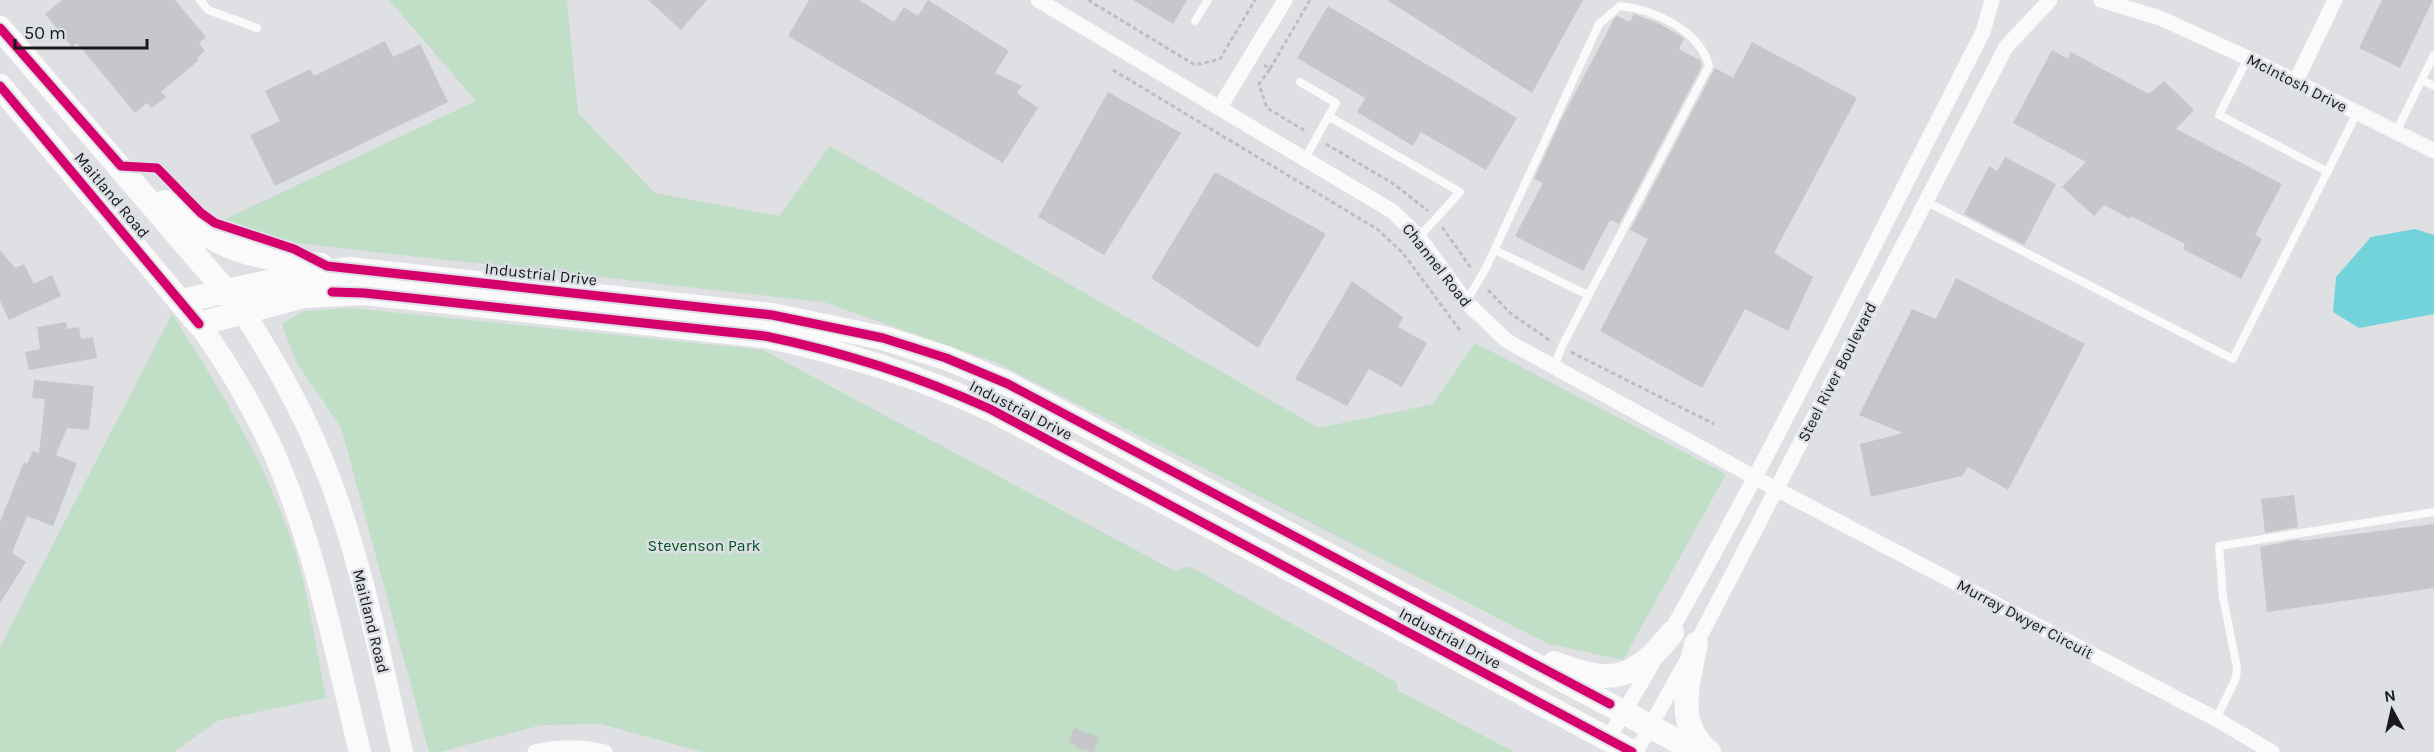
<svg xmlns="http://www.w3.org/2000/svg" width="2434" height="752" font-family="Karla,sans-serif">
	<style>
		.green { fill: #c1dec6 }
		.water { fill: #72d3db }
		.building { fill: #c6c7ca }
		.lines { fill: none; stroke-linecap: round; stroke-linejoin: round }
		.path { stroke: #bdbec0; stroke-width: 3; stroke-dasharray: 4.5 3; stroke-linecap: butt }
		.service { stroke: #fafafb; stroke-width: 8 }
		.minor { stroke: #fafafb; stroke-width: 15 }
		.primary { stroke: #fafafb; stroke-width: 22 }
		.trunk { stroke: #fafafb; stroke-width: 24 }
		.cycleway-casing { stroke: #dcdfe5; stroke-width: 13 }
		.cycleway { stroke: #d6006c; stroke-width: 9 }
		.labels { text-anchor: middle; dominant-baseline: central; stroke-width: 5; stroke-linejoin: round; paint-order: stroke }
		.street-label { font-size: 16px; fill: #18191b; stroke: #dcdfe5 }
		.park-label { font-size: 16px; fill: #01561b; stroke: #dcdfe5 }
	</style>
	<rect width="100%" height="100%" fill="#dee0e3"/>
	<path class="green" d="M389 0H567L578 113 655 193 779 216 830 146 1319 428 1433 404 1475 343 1726 474 1623 660 1549 644 995 362 823 302 295 243 219 222 476 101Z
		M351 308 763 350 1175 571 1189 566 1396 682 1399 691 1514 752H702L601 724 542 725 439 752H429L341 427 296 362 282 324 304 311Z
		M172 314C222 393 273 473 299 565 311 608 317 654 326 698L219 720 174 752H0V647Z"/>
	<path class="water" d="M2415 229 2434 235V314L2359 328 2333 312 2336 277 2371 237Z"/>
	<path class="building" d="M62 0H175L206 37 199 43 205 51 197 58 199 60 161 92 166 97 152 108 147 103 135 113 77 43 72 47 45 14Z
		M648 0H707L681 30Z
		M809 0H859L894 22 904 7 918 16 928 0 1009 51 995 73 1022 86 1017 93 1038 108 1003 163 788 36Z
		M1133 0H1187L1173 24Z
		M1387 0H1583L1532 93Z
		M2382 0H2433L2400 68 2359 48Z
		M1328 6 1517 118 1486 170 1421 132 1413 146 1357 112 1365 98 1297 58Z
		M1634 14 1658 23 1682 37 1684 39 1679 49 1700 60 1702 66 1619 224 1610 220 1583 271 1515 236 1543 183 1534 179 1562 118 1614 19 1617 16 1630 22Z
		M385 41 393 57 420 44 448 102 275 186 250 135 280 121 265 91 310 69 314 76Z
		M1752 42 1857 98 1774 253 1813 277 1788 331 1745 309 1702 388 1600 331 1648 239 1630 230 1715 68 1733 78Z
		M2052 50 2068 59 2071 52 2149 94 2164 81 2194 110 2176 129 2282 184 2255 235 2262 239 2241 279 2183 249 2185 244 2131 216 2130 219 2104 205 2094 216 2062 187 2086 162 2013 123Z
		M1108 92 1181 133 1104 255 1038 217Z
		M2005 157 2056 184 2024 245 1964 214 1989 166 1997 171Z
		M1215 172 1326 234 1258 348 1151 278Z
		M0 250 15 268 24 264 34 284 52 275 61 296 9 320 0 301Z
		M1956 278 2085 344 2008 490 1968 467 1962 476 1871 497 1860 444 1903 433 1859 415 1912 309 1936 319Z
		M1352 281 1403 317 1398 327 1427 343 1402 387 1369 369 1347 406 1295 379Z
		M66 322 67 329 79 327 81 339 93 337 97 358 29 370 25 352 40 349 37 327Z
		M34 380 94 386 89 430 67 428 56 455 77 463 67 490 53 526 27 516 12 553 26 562 0 603V522L24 462 27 464 33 451 39 453 45 399 32 398Z
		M2294 495 2298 527 2265 533 2261 499Z
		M2434 524V588L2267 612 2260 547 2300 539V541Z
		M1074 728 1099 737 1094 752 1075 748 1076 745 1069 743Z"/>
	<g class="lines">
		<path class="path" d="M1088 0 1195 65 1220 59 1255 0
			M1264 65 1270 69 1259 84 1267 108 1307 132
			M1270 69 1310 0
			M1113 70 1377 229 1402 252 1462 333
			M1326 144 1394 184 1428 211
			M1442 227 1471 268
			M1488 290 1510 313 1552 342
			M1571 352 1714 424"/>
		<path class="service" d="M200 0 208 10 257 28
			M1195 21 1208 0
			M2248 58 2219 115 2328 172
			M2422 80 2434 86
			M1300 82 1336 103 1305 158
			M1328 116 1460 192 1419 237
			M2396 132 2434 55
			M1925 201 2233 359 2357 113
			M1495 250 1588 295
			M1466 302 1486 268 1599 24 1620 6C1654 9 1700 31 1709 66L1562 346 1554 367
			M2216 719 2236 678 2237 668 2223 597 2219 546 2434 512"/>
		<path class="minor" d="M1038 0 1392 211 1419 237 1466 302 1507 341 1776 489 2216 719 2272 752
			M2101 0 2160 18 2248 58 2434 151
			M2295 83 2335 0
			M1220 107 1285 0
			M1608 739C1745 511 1861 269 1983 32L1992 0
			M535 752C560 746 581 746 605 752
			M1636 752 1696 644 2006 47 2050 0"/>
		<path class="primary" d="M243 312C273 358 300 406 321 457 360 551 379 653 402 752
			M199 324C226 362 249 400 269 442 314 539 334 648 360 752"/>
		<path class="trunk" d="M0 28 236 303
			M0 86 199 324 304 296 364 293 765 336C846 353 915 375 990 409L1632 752
			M165 202C179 213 193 227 209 236 242 257 283 260 321 265
			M182 301 286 278 349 269 772 315 883 338 946 358 1008 384 1698 752
			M1696 644C1688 681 1674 725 1709 752
			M1554 663C1612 686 1634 680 1672 633"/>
		<defs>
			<path id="cycleway" d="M0 28 121 166 157 168 201 213 215 223 294 249 327 266 772 315 883 338 946 358 1008 384 1610 704
				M0 86 199 324
				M332 292 364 293 765 336C846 353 915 375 990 409L1632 752"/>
		</defs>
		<use href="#cycleway" class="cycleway-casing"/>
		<use href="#cycleway" class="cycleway"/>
	</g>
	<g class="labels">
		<g class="street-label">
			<text transform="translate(2297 83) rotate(27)">McIntosh Drive</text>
			<text transform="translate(112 195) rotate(50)">Maitland Road</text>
			<text transform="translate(1437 265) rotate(52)">Channel Road</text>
			<text transform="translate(541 274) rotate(6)">Industrial Drive</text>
			<text transform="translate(1837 372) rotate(-63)">Steel River Boulevard</text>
			<text transform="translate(1021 410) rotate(27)">Industrial Drive</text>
			<text transform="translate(2025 619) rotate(28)">Murray Dwyer Circuit</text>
			<text transform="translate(371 621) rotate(76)">Maitland Road</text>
			<text transform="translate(1450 638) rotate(28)">Industrial Drive</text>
		</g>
		<g class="park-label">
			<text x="704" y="545">Stevenson Park</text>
		</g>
	</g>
	<g transform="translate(2392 710) rotate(352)" stroke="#dcdfe5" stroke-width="4.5" paint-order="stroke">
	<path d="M0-4.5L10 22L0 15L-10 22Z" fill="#18191b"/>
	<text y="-9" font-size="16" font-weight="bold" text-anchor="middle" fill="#18191b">N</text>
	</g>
	<path d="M15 39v9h132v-9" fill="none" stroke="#18191b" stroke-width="3"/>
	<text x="24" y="39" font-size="18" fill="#18191b" stroke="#dcdfe5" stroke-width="4.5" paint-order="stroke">50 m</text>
</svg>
